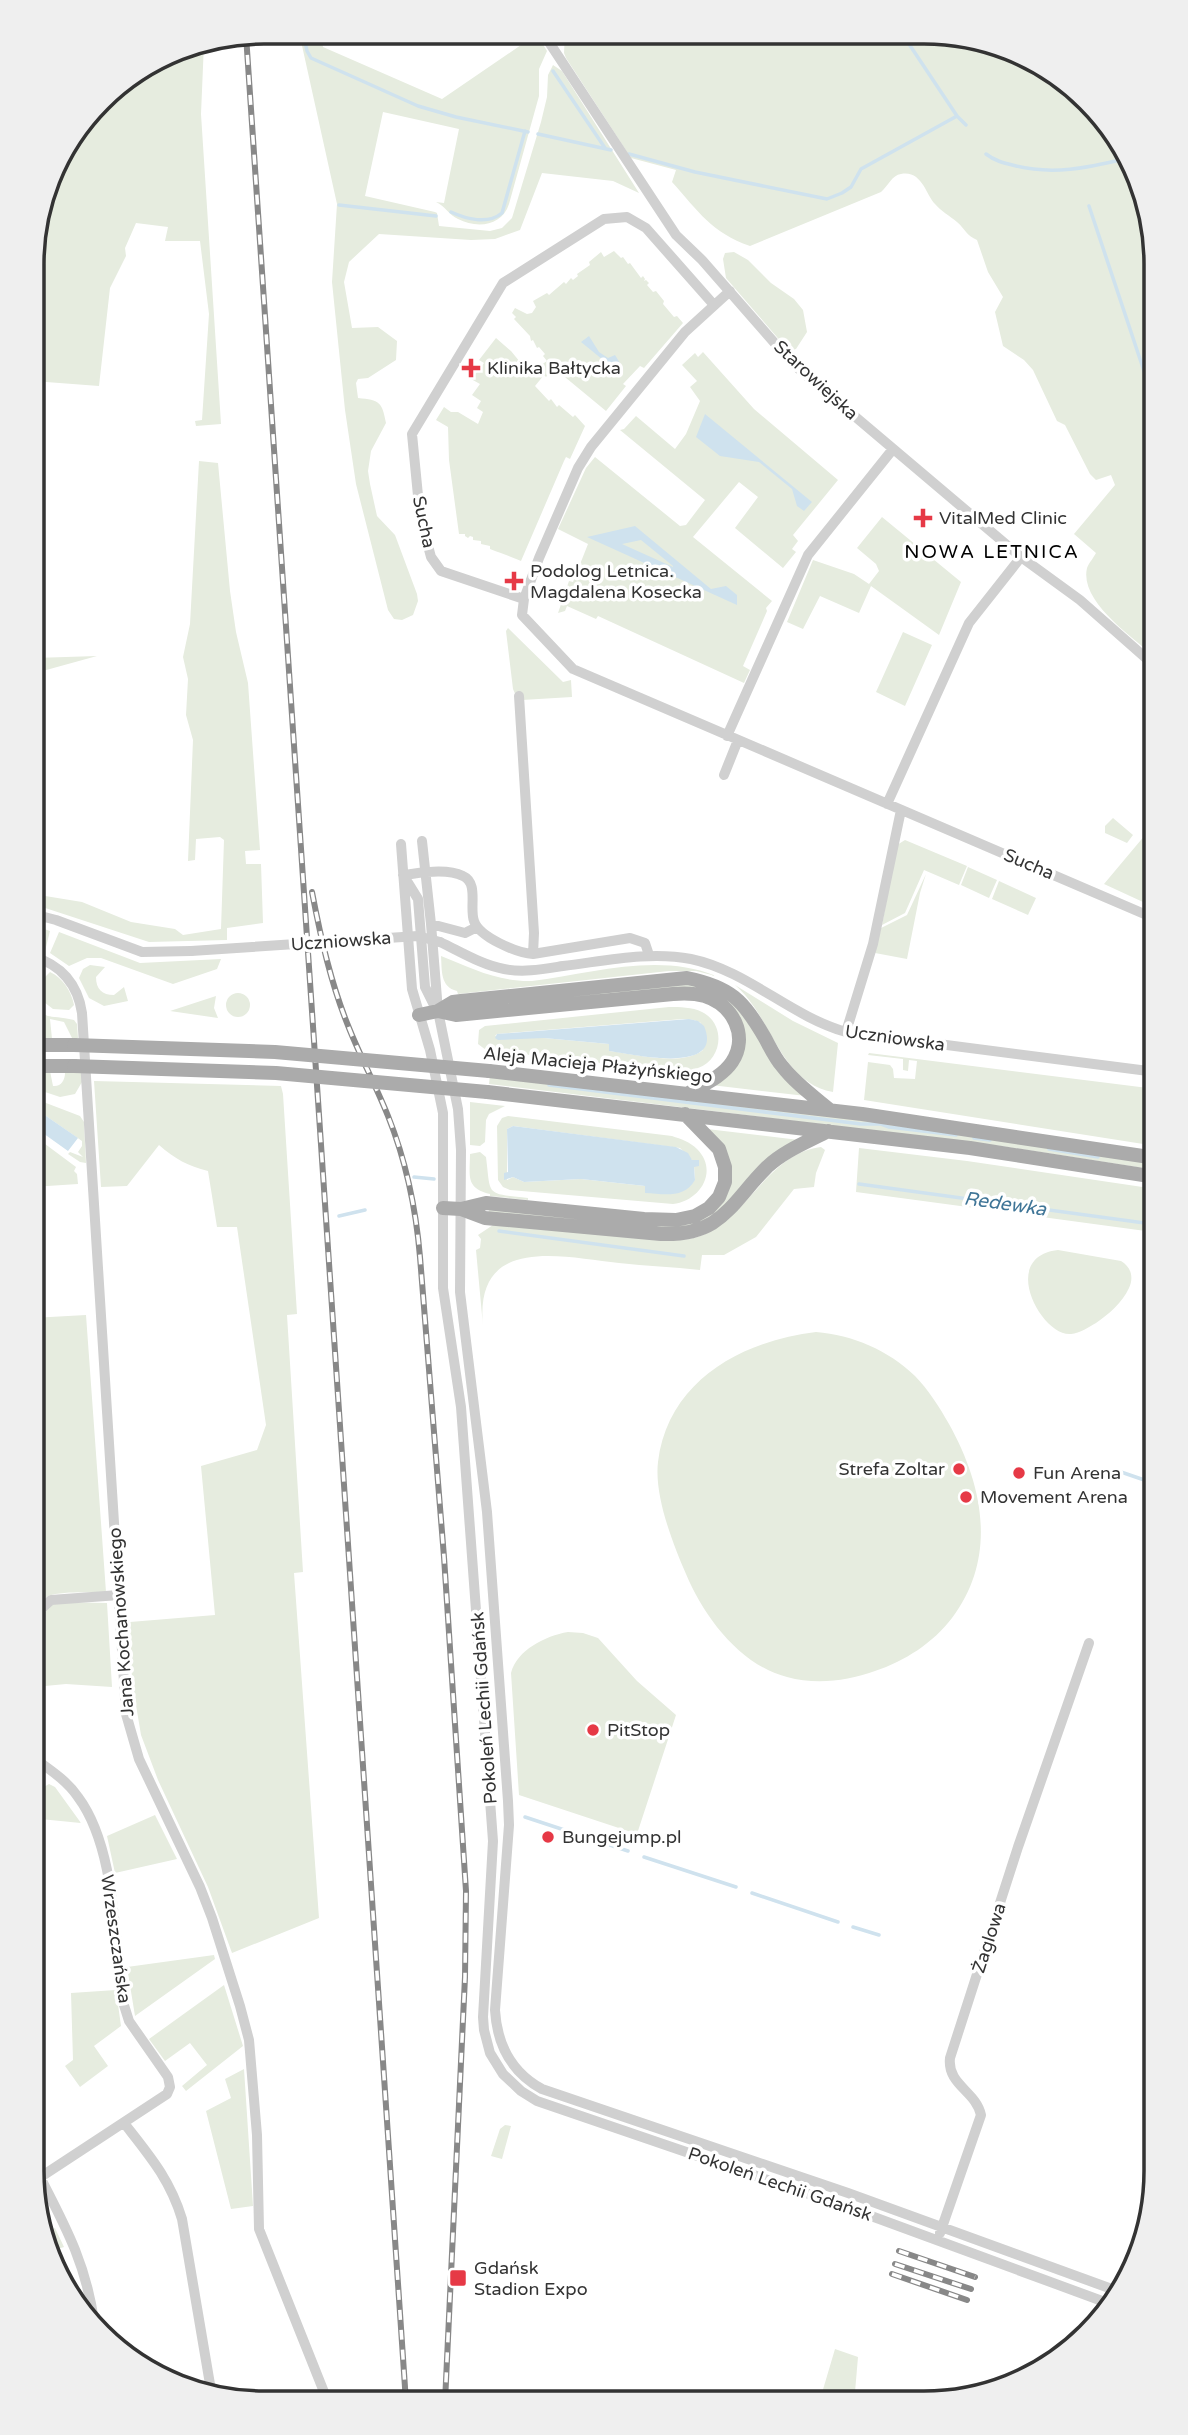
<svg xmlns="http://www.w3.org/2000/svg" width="1188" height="2435" font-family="'Varela Round',sans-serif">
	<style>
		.green { fill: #e6ecdf; fill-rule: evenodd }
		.water { fill: #cfe2ee; fill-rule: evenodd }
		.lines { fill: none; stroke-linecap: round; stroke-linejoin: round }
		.stream { stroke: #cfe2ee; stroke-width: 3.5 }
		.minor { stroke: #d0d0d0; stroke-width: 10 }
		.major { stroke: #ababab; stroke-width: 14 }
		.rail-casing { stroke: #888; stroke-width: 6 }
		.rail { stroke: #fff; stroke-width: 3.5; stroke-dasharray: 10; stroke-linecap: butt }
		.minor-bridge { stroke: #d0d0d0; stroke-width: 10 }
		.major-bridge { stroke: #ababab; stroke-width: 14 }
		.poi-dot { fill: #e63946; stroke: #fff; stroke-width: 2.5 }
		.labels { text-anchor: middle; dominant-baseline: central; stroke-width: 7; stroke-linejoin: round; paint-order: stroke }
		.poi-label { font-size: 18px; fill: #333; stroke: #fff; text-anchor: start }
		.street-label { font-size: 18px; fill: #333; stroke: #fff }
		.neighbourhood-label { font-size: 19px; letter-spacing: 2px; fill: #000; stroke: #fff }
		.water-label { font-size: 19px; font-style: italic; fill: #3f7597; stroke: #fff }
		.rim { fill: none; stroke: #333; stroke-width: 3.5 }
	</style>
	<rect width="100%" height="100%" fill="#fff"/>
	<path class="green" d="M299 32H320L323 47 442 99 521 45 513 33H536L547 51 539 69V96L509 204C502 226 477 229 458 219 449 215 445 206 436 202L444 203 459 129 383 112 365 196 435 212 437 213 439 226 490 231 502 228 512 218 541 122 547 97 548 75 553 65 562 71 639 193 613 181 542 173 520 230 495 239 471 240 379 234 349 262 344 282 352 328 378 327 397 341 396 360 368 378 358 379 356 383 358 398C380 400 382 402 386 423L371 451 368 471 370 484 377 516 395 535 417 594 418 601 413 615 402 620 394 619 388 610 356 484 345 410 332 282 337 204Z
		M565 33 969 36 1077 89 1144 190 1156 264V658C1134 638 1079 602 1087 568 1089 563 1094 557 1096 553L1074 534 1115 485 1111 475 1096 480 1090 474 1065 425 1057 421 1033 370 1024 360 1003 346 995 312 1003 297 988 272 977 240C967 236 965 229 957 222 950 216 941 211 935 204 926 195 922 170 901 174 892 175 888 186 881 192L750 246C712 233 698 211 672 182L676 170 631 158 566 58 564 53Z
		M204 43 201 114 221 424 196 426 195 421 202 420 209 314 200 241H165L168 227 136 223 125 248 126 256 110 288 99 386 33 381V234L56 161 110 89 175 49Z
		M614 251 621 258 623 257 628 264 630 263 641 278 643 276 645 279 644 281 646 280 649 283 647 285 653 292 656 291 664 301 663 304 674 317 677 316 683 323 644 368 640 366 623 384 626 386 606 411 554 368 546 377 544 375 535 386 549 401 551 399 557 407 559 405 573 417 575 415 585 426 570 459 566 457 564 461 521 561C510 556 503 554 490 549V546L481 544V541L473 540V537L470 536 468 538 465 536V534H459L449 460 448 427 436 420 444 407 451 412H458L478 424 483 412 477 408 481 401 472 395 480 384 471 379 484 363 479 360 496 338 511 351 529 373 547 361 543 356 545 354 539 347 537 348 533 340 531 341 530 336 514 319 516 317 512 313 515 308 527 314 532 313 536 307 533 301 547 293 549 295 564 282 566 284 571 278 573 280 578 276 577 274 590 265 589 262 601 252 604 257Z
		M734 252 748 260 771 283 794 299 803 310 807 332 796 349 789 351 726 278 723 259 725 253Z
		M703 352 754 409 838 480 793 535 798 541 792 549 796 552 783 568 735 528 758 497 739 482 693 537 772 601 766 608 767 611 743 666 750 670 744 683 598 616 596 619 567 606 565 611 558 613 569 581 573 582 588 544 558 529 586 468 595 457 680 526 686 525 705 500 620 430 624 429 636 416 675 449 686 434 700 401 690 387 697 381 682 365 695 353 698 357Z
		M199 461 218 463 230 591 236 632 248 683 260 850 245 851 246 864H261L263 923 227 928V940L149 942 33 904V894L82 902 131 922 175 929 183 935 221 929 224 840 220 837 196 839 195 860 188 861 193 740 186 715 188 679 183 657 190 624Z
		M882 517 961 582 939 635 871 586 859 613 820 596 803 629 787 622 813 560 854 574 869 584 879 571 876 564 857 548Z
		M508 628 563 682 571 680 572 697 522 700 516 696 513 689 506 631Z
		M903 632 932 645 905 706 876 692Z
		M97 656 39 672 33 670 34 658Z
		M1113 818 1133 835 1127 843 1105 833V826Z
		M1156 822V908L1104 884Z
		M905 840 967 866 959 885 924 870 905 913 882 925 897 845Z
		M968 867 997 880 989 898 961 885Z
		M926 874 920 893 907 959 875 953 881 928 907 915Z
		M999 881 1036 898 1028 915 992 899Z
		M33 925 50 931 45 951 33 947Z
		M59 932 140 963 221 959 217 969 173 984 101 958H87L69 966 50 953Z
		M441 956C471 968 498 982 532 981 591 974 657 952 716 976L696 971H669L458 994 457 991C440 987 442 970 441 956Z
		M90 965 105 967 96 977C96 989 102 995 114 995L124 987 128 1001 104 1006 89 998 79 978 83 969Z
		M50 972C63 978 71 991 74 1005L69 1010 53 1009 44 1002 45 977Z
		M678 985H692L729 999 806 1096 711 1085 742 1054 720 996 457 1008Z
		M735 985 793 1021 838 1043 833 1092C779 1082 772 1016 735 985Z
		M33 993C45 1024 44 1013 74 1020L77 1024 78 1038H72L64 1022 50 1019 52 1039H33Z
		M226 1005a12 12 0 1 1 24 0a12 12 0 1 1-24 0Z
		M216 996 214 1008 218 1018 170 1011Z
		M669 1007C680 1007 692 1007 702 1012 726 1024 723 1059 698 1068 686 1072 672 1071 659 1070L486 1050 478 1044 479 1030 485 1026ZM683 1019 694 1020 701 1023 703 1050C682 1067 635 1054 609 1051V1044L544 1038 495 1036 497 1034Z
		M869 1053 1156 1089V1146L864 1100 868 1062 890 1065 893 1069 894 1078 915 1079 917 1061 909 1060 908 1071 903 1070V1059L868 1055Z
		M33 1071H50L53 1086C61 1087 65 1080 65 1073H81L82 1082 75 1094 60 1097 33 1088Z
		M490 1075 907 1126 1156 1164V1170L1001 1146 489 1084Z
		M94 1081 281 1086 283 1094 297 1314 287 1315 303 1572 294 1573 319 1918 232 1953 208 1887 158 1780 141 1735 132 1681 130 1622 215 1615 201 1466 257 1450 266 1425 237 1227H217L208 1171C188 1166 175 1159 159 1145L127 1186 101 1187Z
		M33 1098 80 1116 84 1122 86 1163 80 1162 68 1154 70 1152 83 1157 78 1152 82 1146V1141L33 1107Z
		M470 1102 505 1106 489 1114 486 1120 485 1142 480 1146 470 1145Z
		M508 1116 672 1136C681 1139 690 1142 697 1149 719 1171 700 1201 673 1204L510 1190 503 1187 498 1180 497 1126 502 1118ZM513 1126 680 1148 692 1160H699L694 1166 695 1180 645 1192V1186L581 1179 524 1182 513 1177 507 1180V1129Z
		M707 1129 799 1140 711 1218 679 1229 489 1213V1210L678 1226C702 1223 718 1213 729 1190Z
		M33 1135 76 1167 74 1171 77 1174 78 1184 32 1187Z
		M821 1147 825 1150 816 1173 814 1187 794 1189 756 1237 724 1255H702L700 1270C673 1267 646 1266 619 1263 562 1257 474 1234 483 1326L476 1250 480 1248 481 1239 478 1235 496 1223 672 1240C742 1244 757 1155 821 1147Z
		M859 1148 967 1161 1156 1189 1153 1232 856 1192Z
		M480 1152 486 1157C491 1197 485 1193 528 1198V1200L490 1196V1194C465 1188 470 1176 470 1154Z
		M1058 1250 1121 1261C1131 1267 1134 1277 1129 1288 1122 1303 1109 1314 1096 1323 1089 1327 1080 1333 1071 1334 1042 1337 998 1257 1058 1250Z
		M86 1315 106 1592C89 1593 68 1591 51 1595 25 1602 37 1661 32 1682V1318Z
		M816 1332C853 1335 888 1350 915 1376 928 1389 940 1408 949 1424 983 1485 998 1557 952 1618 933 1643 905 1661 875 1671 847 1681 816 1685 787 1677 740 1665 704 1617 686 1574 673 1544 654 1496 658 1462 668 1381 741 1341 816 1332Z
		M54 1602 107 1603 112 1687 66 1684 45 1686 46 1607Z
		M568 1632 583 1633 598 1638 637 1681 676 1715 637 1834 519 1795 511 1673C517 1650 545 1636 568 1632Z
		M49 1784 55 1787 81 1823 40 1819 42 1788Z
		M155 1815 177 1859 115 1873 107 1836Z
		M214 1955 215 1959 135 2016 127 1967Z
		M224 1985 243 2046 186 2091 182 2086 207 2065 190 2043 165 2061 149 2039Z
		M116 1990 121 2026 94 2046 108 2066 80 2087 65 2066 73 2060 71 1993Z
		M244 2069 253 2206 231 2209 206 2111 231 2098 225 2079Z
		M505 2125 511 2126 502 2159 491 2156 500 2129Z
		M55 2228 64 2247 48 2252 44 2245 42 2235Z
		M835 2349 858 2357 855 2392 841 2391 839 2403H819Z"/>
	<path class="water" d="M589 336 599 352 608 358 615 355 623 368 619 373 581 342Z
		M705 414 812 502 804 511 797 506 792 489 759 462 720 456 696 437Z
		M635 526 711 589 726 586 737 595V605L587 537ZM641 540 673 566V567L622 544Z
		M689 1019 698 1021 704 1026C725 1076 631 1054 609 1051V1044L544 1038 498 1040 495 1038 497 1034Z
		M33 1107 78 1138 68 1151 33 1126Z
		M513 1126 676 1147 688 1153 692 1160H699V1166L694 1167 695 1180C684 1199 664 1194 645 1193V1186L581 1179 524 1182 513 1177 504 1180V1173L508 1172 507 1129Z"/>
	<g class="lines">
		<path class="stream" d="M303 32 307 51 311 58 418 106 456 117 528 132
			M903 35 957 116 966 125
			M553 71 605 148
			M538 134 611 150
			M629 154 695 172 827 199 842 193 851 187 861 169 957 116
			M986 154C995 161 1004 163 1016 166 1053 175 1087 168 1124 159
			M339 205 436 216
			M1089 206 1156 407
			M451 212C466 219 488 225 502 213L525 131
			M549 1085 861 1124H881L889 1127 956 1135
			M974 1138 990 1140
			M1049 1149 1098 1157
			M414 1177 434 1179
			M859 1184 1152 1224
			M339 1216 365 1210
			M499 1231 684 1256
			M1121 1472 1156 1484
			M525 1817 628 1851
			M644 1857 736 1887
			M752 1893 838 1922
			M853 1927 879 1935"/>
		<path class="minor" d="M543 33 676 235 702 260 793 364 1021 557 1080 600 1156 667
			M730 291 685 332 591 447 578 468 539 558 524 599 522 615 573 669 1156 919
			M524 599 441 571 431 557 420 516 412 434 503 283 604 219 627 217 646 228 714 305
			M519 696 534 933 533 954
			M727 736 808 555 893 449
			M724 775 738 740
			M887 804 969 623 1021 557
			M422 841 431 924 438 1011 458 1109 461 1150 460 1292 487 1512 508 1801 509 1825 495 2010C497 2044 511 2072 542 2089L848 2193 1120 2292
			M401 844 412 989 430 1050 443 1113V1288L461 1407 493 1841 483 2017 484 2030 490 2053 503 2074 521 2091 537 2101 844 2206 1113 2305
			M403 875C421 873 446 868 463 876 479 883 469 908 474 921 479 937 517 953 533 954L630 938 645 943 649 955
			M405 878 418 899 425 987 436 1009
			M33 914 56 920 142 952 191 951
			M431 924 465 933 477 927
			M440 942C461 952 482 965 504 969 524 973 544 969 563 966 605 961 649 951 691 959 748 971 790 1016 846 1032L1156 1072
			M33 957C61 964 78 985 82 1013L126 1714 139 1759 200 1887 212 1918 240 2006 249 2040 257 2135 259 2229 328 2402
			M846 1032 873 944 901 810
			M32 1817 38 1761 41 1609 51 1600 119 1595
			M124 2123C149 2155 170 2179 182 2219L212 2396
			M32 2161C60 2217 85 2257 94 2321
			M33 2182 167 2094 170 2087 168 2077 129 2021 123 2002C114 1940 116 1848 78 1797 68 1782 52 1771 38 1761
			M940 2233 981 2115C976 2091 947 2085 950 2058L1018 1847 1089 1643"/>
		<path class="major" d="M438 1011 456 1015 673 994C684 993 694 993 705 996 733 1005 749 1036 732 1062 722 1077 702 1085 687 1094
			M419 1015 438 1011 453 1002 461 1001 687 978C731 987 743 1000 765 1038 770 1047 775 1058 782 1066 795 1083 813 1096 830 1110
			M33 1045H74
			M33 1066H74
			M489 1071 862 1114 1156 1158
			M487 1092 970 1148 1156 1177
			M443 1208 461 1209 486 1203 644 1219 676 1220 695 1216 709 1208 719 1197 725 1182V1167L719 1149 685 1114
			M461 1209 485 1218 661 1234C722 1236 730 1204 767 1167 784 1151 807 1142 828 1131"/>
		<defs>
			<path id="rail" d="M246 35 406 2402
				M312 892C321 939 331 984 349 1028 361 1058 376 1086 388 1116 406 1161 416 1209 420 1257L444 1557 466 1891 465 1977 445 2402
				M899 2251 975 2277
				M895 2264 971 2289
				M892 2274 967 2300"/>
		</defs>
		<use href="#rail" class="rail-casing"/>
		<use href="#rail" class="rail"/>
		<path class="minor-bridge" d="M191 951 418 936 440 942"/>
		<path class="major-bridge" d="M74 1045 275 1052 489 1071
			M74 1066 276 1073 487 1092"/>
	</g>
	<g class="poi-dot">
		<path d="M467.5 357.5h7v7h7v7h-7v7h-7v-7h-7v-7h7z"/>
		<path d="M919.5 507.5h7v7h7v7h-7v7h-7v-7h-7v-7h7z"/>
		<path d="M510.5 570.5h7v7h7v7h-7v7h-7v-7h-7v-7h7z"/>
		<circle cx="959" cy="1469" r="7"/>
		<circle cx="1019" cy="1473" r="7"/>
		<circle cx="966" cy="1497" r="7"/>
		<circle cx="593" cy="1730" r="7"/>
		<circle cx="548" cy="1837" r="7"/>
		<rect x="449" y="2269" width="18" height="18" rx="3.5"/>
	</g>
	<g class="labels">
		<g class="poi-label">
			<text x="487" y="368">Klinika Bałtycka</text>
			<text x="939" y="518">VitalMed Clinic</text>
			<text x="530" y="571">Podolog Letnica.<tspan x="530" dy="21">Magdalena Kosecka</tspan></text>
			<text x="945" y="1469" text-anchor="end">Strefa Zoltar</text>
			<text x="1033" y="1473">Fun Arena</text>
			<text x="980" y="1497">Movement Arena</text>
			<text x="607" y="1730">PitStop</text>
			<text x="562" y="1837">Bungejump.pl</text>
			<text x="474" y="2268">Gdańsk<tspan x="474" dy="21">Stadion Expo</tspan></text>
		</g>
		<g class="street-label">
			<text transform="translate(816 380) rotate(43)">Starowiejska</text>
			<text transform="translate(424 522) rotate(78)">Sucha</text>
			<text transform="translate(1029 864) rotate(23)">Sucha</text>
			<text transform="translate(341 941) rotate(-4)">Uczniowska</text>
			<text transform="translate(895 1038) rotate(8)">Uczniowska</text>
			<text transform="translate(598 1065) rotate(6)">Aleja Macieja Płażyńskiego</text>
			<text transform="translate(121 1622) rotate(-94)">Jana Kochanowskiego</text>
			<text transform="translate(484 1708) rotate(-94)">Pokoleń Lechii Gdańsk</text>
			<text transform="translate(989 1938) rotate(-72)">Żaglowa</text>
			<text transform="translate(116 1939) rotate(82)">Wrzeszczańska</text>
			<text transform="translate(780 2184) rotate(19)">Pokoleń Lechii Gdańsk</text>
		</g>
		<g class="neighbourhood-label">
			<text x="992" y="552">NOWA LETNICA</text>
		</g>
		<g class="water-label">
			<text transform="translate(1005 1204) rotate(8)">Redewka</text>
		</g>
	</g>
	<path d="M0 0H1188V2435H0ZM264 44H924A220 220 0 0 1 1144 264V2171A220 220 0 0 1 924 2391H264A220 220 0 0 1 44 2171V264A220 220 0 0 1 264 44Z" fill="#efefef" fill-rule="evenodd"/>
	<path class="rim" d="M264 44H924A220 220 0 0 1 1144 264V2171A220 220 0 0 1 924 2391H264A220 220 0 0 1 44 2171V264A220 220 0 0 1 264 44Z"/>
</svg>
